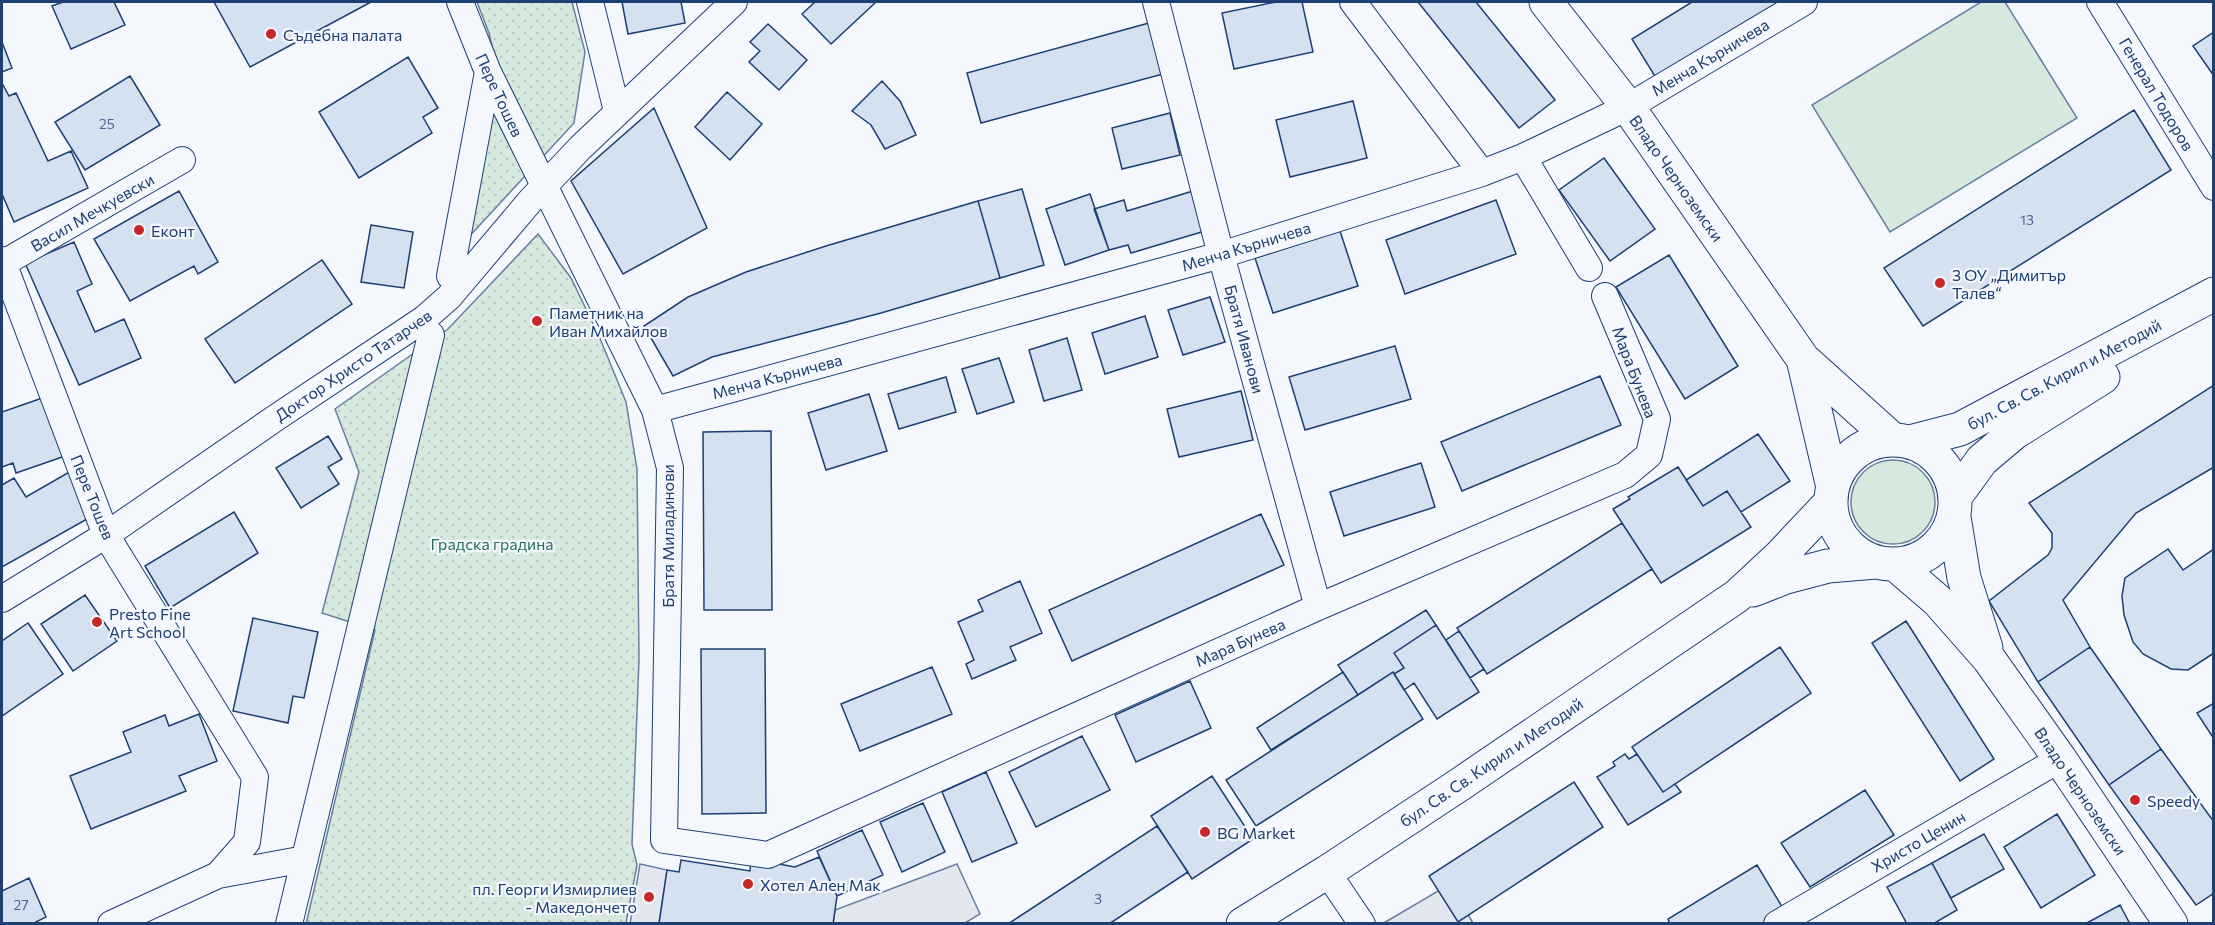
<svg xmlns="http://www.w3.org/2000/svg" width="2215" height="925" font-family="Commissioner,sans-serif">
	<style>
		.grass { fill: #d7e8df; stroke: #687fa3; stroke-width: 1.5 }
		.park { fill: url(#park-dots); stroke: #687fa3; stroke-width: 1.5 }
		.parking { fill: #e3e8f0; stroke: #687fa3; stroke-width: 1.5 }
		.building { fill: #d5e0f0; stroke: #1d3f73; stroke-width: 1.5 }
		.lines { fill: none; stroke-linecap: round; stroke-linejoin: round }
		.street-casing { stroke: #1d3f73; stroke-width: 28 }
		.secondary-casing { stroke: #1d3f73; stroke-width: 35 }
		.street { stroke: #f4f7fb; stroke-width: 26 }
		.secondary { stroke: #f4f7fb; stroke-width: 33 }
		.poi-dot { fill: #c62828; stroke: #f4f7fb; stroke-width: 2 }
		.labels { text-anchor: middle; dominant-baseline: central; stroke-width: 4.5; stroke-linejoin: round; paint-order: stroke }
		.number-label { font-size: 14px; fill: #4b6792 }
		.poi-label { font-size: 16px; fill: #1d3f73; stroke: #f4f7fb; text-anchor: start }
		.street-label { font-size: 16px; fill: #1d3f73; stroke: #f4f7fb }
		.park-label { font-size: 16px; fill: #2c6c60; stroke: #f4f7fb }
	</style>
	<defs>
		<pattern id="park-dots" width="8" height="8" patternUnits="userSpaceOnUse" patternTransform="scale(1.5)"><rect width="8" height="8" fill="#d7e8df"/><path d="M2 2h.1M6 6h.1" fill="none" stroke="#b8c8c3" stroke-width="1.8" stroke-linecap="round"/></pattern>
	</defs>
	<rect width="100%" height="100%" fill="#f4f7fb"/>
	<path class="grass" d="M1981 2H2005L2077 118 1890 232 1812 105Z
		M1851 502a42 42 0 1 1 84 0a42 42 0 1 1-84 0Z"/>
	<path class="park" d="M477 2H572L585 52 574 123 465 241 498 72 489 33Z
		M538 234 571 278 599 336 626 402 637 469 639 659 632 844 637 865 626 923 306 924 375 630 322 613 359 472 335 409 448 329Z"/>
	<path class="parking" d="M640 864 667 870 659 923 630 924Z
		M957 864 980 914 965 923 833 924 835 910Z
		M1450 884 1473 923 1382 924Z"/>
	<path class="building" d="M63 2H114L125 25 71 49 52 6Z
		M214 2H371L250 67Z
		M622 2H681L685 23 628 34Z
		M815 2H876L831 44 802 14Z
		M1276 2H1302L1313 52 1234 69 1222 13Z
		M1418 2H1476L1555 100 1519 128Z
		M1692 2H1781L1656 78 1632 39Z
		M1149 23 1163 74 981 123 967 73Z
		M768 24 807 60 779 90 749 62 760 51 750 42Z
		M2214 32V76L2193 46Z
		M2 42 12 68 2 72Z
		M408 57 438 108 423 117 432 133 359 178 319 112Z
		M130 76 160 125 85 170 55 122Z
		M882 81 900 101 916 135 885 149 871 125 852 111Z
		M2 85H3L9 96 16 93 48 161 71 151 88 188 14 222 2 194Z
		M727 92 762 124 730 160 695 127Z
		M1353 101 1367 158 1290 177 1276 120Z
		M654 108 707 228 623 274 571 181Z
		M2134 110 2171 170 1923 326 1884 268Z
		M1170 113 1180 155 1122 169 1112 128Z
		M1604 158 1655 229 1610 261 1559 190Z
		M1022 189 1044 265 1000 278 978 201Z
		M179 191 218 262 198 274 194 266 130 301 94 239Z
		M1193 191 1205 231 1131 253 1128 245 1109 250 1094 209 1124 200 1127 211Z
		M1090 194 1109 250 1065 265 1046 209Z
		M1496 200 1516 254 1405 294 1386 240Z
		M978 201 1000 278 881 313 712 357 673 376 644 326 688 297 746 272 826 246Z
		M371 225 413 232 404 288 361 282Z
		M1340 231 1358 286 1273 313 1255 258Z
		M74 242 92 284 77 291 95 332 124 319 141 358 79 385 25 263Z
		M1669 255 1738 366 1685 399 1616 287Z
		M322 260 352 304 235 383 205 339Z
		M1210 297 1225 342 1183 355 1168 310Z
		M1145 316 1158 357 1105 374 1092 333Z
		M1067 338 1082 390 1044 401 1029 350Z
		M1395 346 1411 399 1305 430 1289 377Z
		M999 358 1014 402 977 414 962 369Z
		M1600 376 1621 425 1462 491 1441 442Z
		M946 377 956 412 899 429 888 394Z
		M2214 385V467L2136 513 2063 600 2090 647 2038 682 1989 601 2048 555 2052 548V533L2029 503Z
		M1241 391 1253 440 1179 457 1167 409Z
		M869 394 887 451 826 470 808 413Z
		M48 396 68 455 16 473 13 463 2 467V412Z
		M771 431 772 610H704L703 432Z
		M1758 434 1790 481 1741 512 1727 491 1703 506 1686 480Z
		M328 436 342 459 328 467 339 484 301 508 276 468Z
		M1421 463 1435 507 1344 536 1330 492Z
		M1678 467 1703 506 1727 491 1751 527 1661 583 1613 509 1630 499 1628 497Z
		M71 471 96 514 2 567V485L14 478 26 497Z
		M234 512 258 553 170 608 145 566Z
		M1261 514 1284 565 1072 661 1049 610Z
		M1622 523 1652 569 1487 674 1457 628Z
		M2168 549 2183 570 2214 549V653L2188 670 2171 669 2143 654 2133 642 2124 615 2122 596 2125 578Z
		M1020 581 1042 633 1010 647 1016 660 972 679 966 664 974 660 958 622 983 611 978 600Z
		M85 595 117 641 73 671 41 624Z
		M1426 610 1436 625 1394 653 1404 668 1394 674 1393 672 1358 695 1338 665Z
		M253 618 318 632 304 698 293 696 288 723 233 711Z
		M1906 621 1994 759 1960 781 1872 643Z
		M28 623 63 674 2 716V641Z
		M1436 625 1479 692 1437 719 1414 683 1404 690 1394 674 1404 668 1394 653Z
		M1459 631 1484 669 1470 678 1446 640Z
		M1780 647 1811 693 1663 792 1632 747Z
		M2090 647 2161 749 2109 785 2038 682Z
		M701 649H765L766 813 702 814Z
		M932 667 952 714 860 751 841 704Z
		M1343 672 1358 695 1271 750 1257 728Z
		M1393 672 1423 719 1256 826 1226 780Z
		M1190 681 1211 728 1136 762 1115 715Z
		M2214 703V739L2197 713Z
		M199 714 217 761 179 776 186 791 91 829 70 776 131 752 123 732 165 715 169 726Z
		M1082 736 1110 790 1036 827 1009 772Z
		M2161 749 2214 822V893L2196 905 2109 785Z
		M1625 754 1629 759 1637 754 1663 792 1675 784 1681 792 1628 825 1597 777 1615 766 1613 762Z
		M986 772 1017 843 972 862 942 792Z
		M1212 776 1253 839 1192 879 1151 816Z
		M1574 782 1603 827 1458 922 1429 876Z
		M1865 790 1894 835 1810 887 1781 843Z
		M923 803 945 852 902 872 880 822Z
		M2057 814 2095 875 2041 908 2004 847Z
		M1157 826 1188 872 1109 924H1008Z
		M862 830 883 875 837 896 817 851Z
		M1984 834 2004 869 1951 898 1932 863Z
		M819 857 837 896 833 924H659L667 870 679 872 681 860 750 871 751 859 795 867Z
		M1932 863 1957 910 1933 924H1907L1887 887Z
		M1757 865 1784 910 1761 924H1670L1668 919Z
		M29 878 46 917 32 924H2V891Z
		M2120 905 2130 924H2085Z"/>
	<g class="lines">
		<defs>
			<path id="street" d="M460 2 488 72 655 410 670 468 664 840 768 855 1318 607 1625 475 1649 455 1657 419 1605 296
				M590 2 617 111
				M1156 2 1221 255 1318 607
				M1353 2 1482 173
				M2100 2 2214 187
				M1523 157 1589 268
				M2 260 106 535 255 777 247 842 218 875
				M2 264 182 160
				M450 276 488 72
				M655 410 1221 255 1482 173 1523 157 1628 107 1804 2
				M2 599 106 535 277 417 424 319 449 297 531 200 580 148 734 2
				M1327 872 1362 924
				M111 924 218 875 305 859
				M289 924 431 335
				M1777 924 2060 759"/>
			<path id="secondary" d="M1546 2 1628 107 1803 359 1892 439
				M1803 359 1832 483
				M1831 502a62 62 0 1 1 124 0a62 62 0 1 1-124 0Z
				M1910 442 1960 429 2214 294
				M1955 497 1982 460 2014 433 2103 377
				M1954 517 1964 578 1986 648
				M1896 565 1938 601 1989 659 2060 759 2171 924
				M1753 590 1786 577 1828 566 1876 562
				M1243 924 1327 872 1459 785 1737 596 1780 556 1830 503"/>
		</defs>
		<use href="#street" class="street-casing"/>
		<use href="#secondary" class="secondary-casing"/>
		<use href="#street" class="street"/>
		<use href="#secondary" class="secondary"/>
	</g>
	<g class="poi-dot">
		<circle cx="271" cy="34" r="6"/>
		<circle cx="139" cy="230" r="6"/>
		<circle cx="1940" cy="283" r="6"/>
		<circle cx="537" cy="321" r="6"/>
		<circle cx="97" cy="622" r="6"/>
		<circle cx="2135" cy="800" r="6"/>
		<circle cx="1205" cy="832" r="6"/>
		<circle cx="748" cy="884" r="6"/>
		<circle cx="649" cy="897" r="6"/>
	</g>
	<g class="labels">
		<g class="number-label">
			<text x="107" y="123">25</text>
			<text x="2027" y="219">13</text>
			<text x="1098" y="898">3</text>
			<text x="21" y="904">27</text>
		</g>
		<g class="poi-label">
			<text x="283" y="34">Съдебна палата</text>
			<text x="151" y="230">Еконт</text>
			<text x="1952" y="274">3 ОУ „Димитър<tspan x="1952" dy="18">Талев“</tspan></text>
			<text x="549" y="312">Паметник на<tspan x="549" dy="18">Иван Михайлов</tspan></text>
			<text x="109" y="613">Presto Fine<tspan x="109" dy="18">Art School</tspan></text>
			<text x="2147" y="800">Speedy</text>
			<text x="1217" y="832">BG Market</text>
			<text x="760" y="884">Хотел Ален Мак</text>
			<text x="637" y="888" text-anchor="end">пл. Георги Измирлиев<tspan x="637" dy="18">- Македончето</tspan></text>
		</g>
		<g class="street-label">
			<text transform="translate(1710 57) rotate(-31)">Менча Кърничева</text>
			<text transform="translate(2157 94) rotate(59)">Генерал Тодоров</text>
			<text transform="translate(500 95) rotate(65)">Пере Тошев</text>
			<text transform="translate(1677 178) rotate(55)">Владо Черноземски</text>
			<text transform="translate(92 212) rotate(-30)">Васил Мечкуевски</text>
			<text transform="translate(1246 246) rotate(-17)">Менча Кърничева</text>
			<text transform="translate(1245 339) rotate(75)">Братя Иванови</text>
			<text transform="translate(353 365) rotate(-34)">Доктор Христо Татарчев</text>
			<text transform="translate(1635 372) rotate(69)">Мара Бунева</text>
			<text transform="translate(2064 374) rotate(-28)">бул. Св. Св. Кирил и Методий</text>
			<text transform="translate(777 376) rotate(-15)">Менча Кърничева</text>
			<text transform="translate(93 497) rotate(68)">Пере Тошев</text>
			<text transform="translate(667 536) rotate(-90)">Братя Миладинови</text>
			<text transform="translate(1240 642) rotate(-24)">Мара Бунева</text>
			<text transform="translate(1491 762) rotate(-34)">бул. Св. Св. Кирил и Методий</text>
			<text transform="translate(2081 791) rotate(56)">Владо Черноземски</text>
			<text transform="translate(1918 841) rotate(-30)">Христо Ценин</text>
		</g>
		<g class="park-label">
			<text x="492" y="543">Градска градина</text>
		</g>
	</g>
	<rect width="2215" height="925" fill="none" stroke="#1d3f73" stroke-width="6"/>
</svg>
